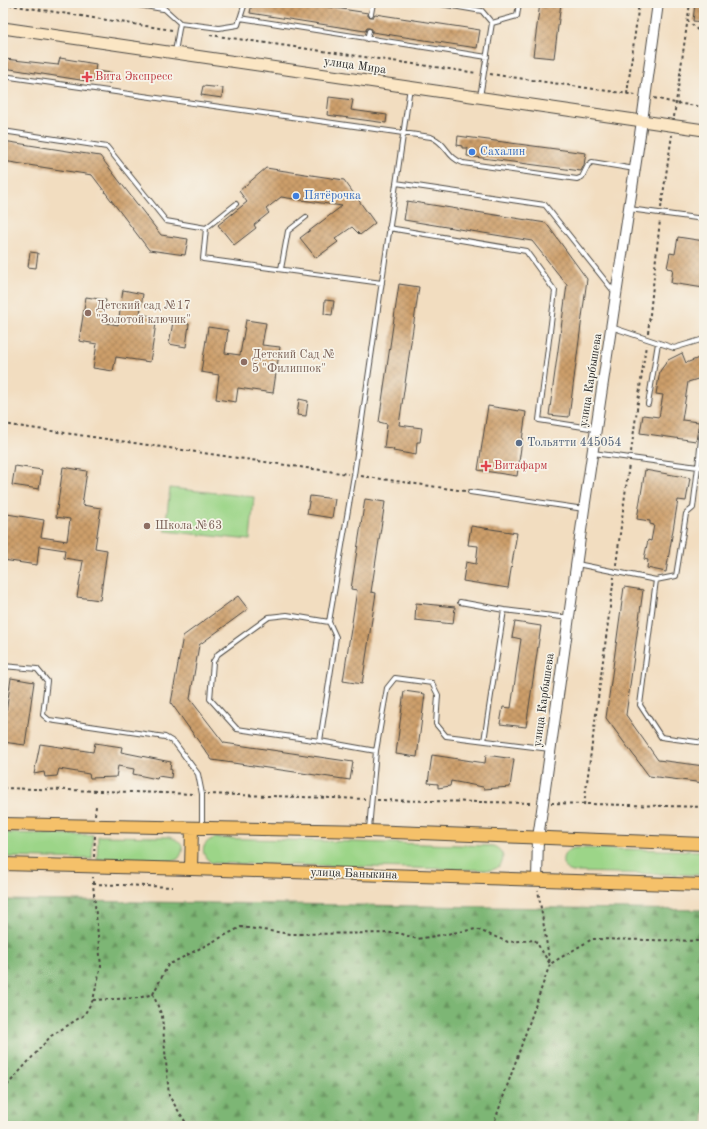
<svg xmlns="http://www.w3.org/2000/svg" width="707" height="1129" font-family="'Old Standard TT',serif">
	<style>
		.grass { fill: #9cd588; stroke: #64805a }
		.forest { fill: url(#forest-firs); stroke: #547050 }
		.building { fill: url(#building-cross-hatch) }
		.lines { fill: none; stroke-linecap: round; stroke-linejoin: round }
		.service-casing { stroke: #494641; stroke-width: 6 }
		.tertiary-casing { stroke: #494641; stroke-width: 12 }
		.secondary-casing { stroke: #494641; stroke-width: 13 }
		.primary-casing { stroke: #494641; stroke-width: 14 }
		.path { stroke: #494641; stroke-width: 2; stroke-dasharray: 3 3; stroke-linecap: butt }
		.service { stroke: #fff; stroke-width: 4 }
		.tertiary { stroke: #fff; stroke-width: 10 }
		.secondary { stroke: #fbe6c4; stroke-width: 11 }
		.primary { stroke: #f5c16b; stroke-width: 12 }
		.health-dot { fill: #e0444e; stroke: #f7f3e8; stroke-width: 1.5 }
		.shop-dot { fill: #3f7fe0; stroke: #f7f3e8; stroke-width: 1.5 }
		.education-dot { fill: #8d6e63; stroke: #f7f3e8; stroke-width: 1.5 }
		.service-dot { fill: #5c6f8a; stroke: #f7f3e8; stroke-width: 1.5 }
		.labels { text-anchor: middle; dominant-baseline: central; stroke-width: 3.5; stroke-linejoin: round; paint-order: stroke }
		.street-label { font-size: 12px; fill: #2b2b2b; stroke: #f7f3e8 }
		.health-label { font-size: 12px; fill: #be3a42; stroke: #f7f3e8; text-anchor: start }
		.shop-label { font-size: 12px; fill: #366cbe; stroke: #f7f3e8; text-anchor: start }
		.education-label { font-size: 12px; fill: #785e54; stroke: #f7f3e8; text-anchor: start }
		.service-label { font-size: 12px; fill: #4e5e75; stroke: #f7f3e8; text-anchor: start }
	</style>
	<defs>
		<pattern id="forest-firs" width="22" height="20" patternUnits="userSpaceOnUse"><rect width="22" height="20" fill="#7db674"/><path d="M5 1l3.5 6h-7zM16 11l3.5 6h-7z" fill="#67945f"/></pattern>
		<pattern id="building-cross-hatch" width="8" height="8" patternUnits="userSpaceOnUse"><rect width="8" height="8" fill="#cd9f6b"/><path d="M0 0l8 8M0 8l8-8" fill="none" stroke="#a78258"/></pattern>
	</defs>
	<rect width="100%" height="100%" fill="#f7f3e8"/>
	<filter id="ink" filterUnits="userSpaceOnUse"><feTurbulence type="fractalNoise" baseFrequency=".025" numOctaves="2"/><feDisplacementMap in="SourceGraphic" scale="8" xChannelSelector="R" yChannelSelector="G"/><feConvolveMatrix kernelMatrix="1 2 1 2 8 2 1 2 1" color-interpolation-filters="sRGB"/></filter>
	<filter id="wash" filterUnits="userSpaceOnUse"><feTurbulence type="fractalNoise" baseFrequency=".012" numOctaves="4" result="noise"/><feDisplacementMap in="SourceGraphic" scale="16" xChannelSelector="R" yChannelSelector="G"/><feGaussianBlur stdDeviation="0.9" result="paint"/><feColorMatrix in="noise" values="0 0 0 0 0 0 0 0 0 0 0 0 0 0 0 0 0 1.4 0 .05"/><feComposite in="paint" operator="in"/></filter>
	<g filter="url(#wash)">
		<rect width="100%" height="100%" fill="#f2ddc0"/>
		<path class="grass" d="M170 488 254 497 250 540 165 531Z
			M3 833 93 835 92 859 3 857Z
			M98 836 169 837C181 840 187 848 178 859L172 861 97 859Z
			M216 838 493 846C507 851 506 867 491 870L212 863C199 855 201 841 216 838Z
			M575 848 704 851V875L573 872C558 869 560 850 575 848Z"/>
		<path class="forest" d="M3 900 704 910V1126H3Z"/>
		<g id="blocks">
			<path class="building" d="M252 3H302L368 13V16L371 17H373L375 14 480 30 477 48 372 32V29L369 28H367L365 31 250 13Z
				M540 3H561L554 58 533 56Z
				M695 3H704V22L693 21Z
				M60 58 96 64 95 71 112 73 110 83 93 81V82L4 68 5 59 58 65Z
				M203 86 223 88 222 98 201 95Z
				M329 97 353 100 351 110 387 115 386 123 327 115Z
				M458 136 586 153 584 165 581 171 467 156 468 148H462V146L457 145Z
				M3 141 100 156 161 235 188 239 185 255 149 250 92 175 3 161Z
				M266 168 344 180 375 223 360 235 352 227 335 239 338 242 316 258 300 238 342 206 281 197 266 209 269 213 254 225 256 228 234 245 218 225 247 202 239 191Z
				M407 201 546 223 587 279 569 417 549 415 567 285 532 241 404 220Z
				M678 237 704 241V288L671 283 673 269 667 268 670 253 675 254Z
				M30 252 38 253 36 268 28 267Z
				M399 284 419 287 399 425 422 428 420 442H417L416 455 393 451 394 449 384 448 387 424 379 422Z
				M123 290 143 294 140 314 157 317 150 362 116 357 113 371 93 368 97 344 79 341 86 297 106 300 102 322 118 325Z
				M325 300 334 301 332 315 324 314Z
				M246 320 266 323 262 345 280 347 273 393 238 388 236 402 216 399 219 375 201 372 208 327 228 330 225 353 240 355Z
				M173 322 189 324 186 347 169 344Z
				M682 353 686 363 704 356V377L688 382 682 420 699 422 696 441 640 433 643 415 659 417 663 395 656 394 660 371 668 360Z
				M299 399 308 401 306 416 297 415Z
				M488 406 526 412 517 476 478 470Z
				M15 466 42 470 39 489 12 485Z
				M63 467 87 471 82 505 101 508 95 548 107 550 100 600 77 597 83 561 64 558 65 550 39 546 37 565 3 560V543L7 514 44 520 41 537 67 541 70 519 56 517Z
				M645 470 690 478 686 501 678 500 666 572 647 568 648 560 644 559 648 540 651 541 654 525 650 524V521L637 519Z
				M310 496 335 499 332 518 307 514Z
				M365 499 385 502 371 592 376 593 362 684 343 681 357 590 351 589Z
				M471 526 517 533 508 588 463 581 466 562 476 564 478 546 468 545Z
				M624 587 643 590 626 715 658 760 704 766V783L649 776 606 718Z
				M238 596 248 609 199 645 190 699 224 743 353 762 350 780 212 760 171 703 183 636Z
				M416 603 455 607 453 624 415 620Z
				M515 622 541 626 526 727 500 724 503 707 511 708 521 639 512 637Z
				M11 678 34 682 25 745 3 742V734Z
				M404 691 425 694 417 757 396 754Z
				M95 743 122 747 121 752 171 762 170 769 172 770 171 778 158 776 157 779 133 774 134 769 118 766 116 777 90 778 89 774 59 769 57 776 45 777 44 772 34 774 40 744 93 752Z
				M432 755 485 763 486 755 514 759 510 787 484 789 483 787 451 781 450 786 438 788V784L428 783Z"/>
		</g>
	</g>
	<g filter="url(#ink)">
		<use href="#blocks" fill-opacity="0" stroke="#494641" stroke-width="1"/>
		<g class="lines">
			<defs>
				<path id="service" d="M126 3 163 9
					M158 3 180 23 175 52
					M435 3 482 11 492 23 480 97
					M371 14 373 3
					M240 18 487 57
					M180 23 219 28 238 25 245 3
					M492 23 517 16 519 3
					M367 39 369 31
					M3 76 431 137C447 143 447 158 463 163L577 179 582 177 588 165 592 162 635 169
					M3 131 107 147 166 221 206 228 203 259 382 283
					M396 183 545 205 615 293
					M629 209 704 219
					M206 228 236 204
					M389 228 526 251 555 291 539 420 596 429
					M281 269 288 231 306 217
					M611 327 674 348 704 339
					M648 404 658 343
					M593 453 698 467 704 410
					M470 492 584 509
					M577 564 656 580 640 705 661 737 704 743
					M656 580 676 576 686 514 693 508 698 467H704
					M460 602 504 610 569 618
					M329 622 287 615 269 617 218 654 213 662 210 699 237 729 320 741 376 751
					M3 666 37 669 47 681 43 715 49 720 165 737 175 743 198 774 202 794V827
					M320 741 336 637 329 622 354 475 410 87
					M484 741 504 610
					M369 829 376 751 387 688 395 678 432 683 438 695 436 724 446 736 550 749"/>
				<path id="tertiary" d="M537 879 538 838 543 803 584 509 642 121 658 3"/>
				<path id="secondary" d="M3 28 704 130"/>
				<path id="primary" d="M3 824 369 831 704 844
					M3 864 191 869 704 885
					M191 869 192 828"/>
			</defs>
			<use href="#service" class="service-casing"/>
			<use href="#tertiary" class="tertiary-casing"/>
			<use href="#secondary" class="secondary-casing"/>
			<use href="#primary" class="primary-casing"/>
			<path class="path" d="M3 4 172 30
				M687 20 704 36
				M210 35 477 73
				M490 74 636 95
				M627 94 639 3
				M654 98 675 103 704 107
				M674 117 690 3
				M661 208 672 135
				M648 333 660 220
				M3 424 348 474
				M631 452 646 345
				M361 476 465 491
				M616 565 629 464
				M3 788 195 794
				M207 794 365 799
				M377 800 533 803
				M551 803 704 807
				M584 805 614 577
				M95 815 96 806
				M94 857 95 835
				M93 884 173 887
				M153 994 168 965 241 927 291 934 399 933 417 939 476 929 508 942 535 940 550 964 592 939 704 941
				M93 1000 138 998 153 994 162 1016 169 1096 188 1126
				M3 1090 51 1036 84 1015 93 1000 101 966 93 884V877
				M493 1126 550 964 538 890"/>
			<use href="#service" class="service"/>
			<use href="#tertiary" class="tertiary"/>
			<use href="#secondary" class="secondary"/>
			<use href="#primary" class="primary"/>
		</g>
	</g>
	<g class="health-dot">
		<path d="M85 71h4v4h4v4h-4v4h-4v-4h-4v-4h4z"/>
		<path d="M484 460h4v4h4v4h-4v4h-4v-4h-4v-4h4z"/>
	</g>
	<g class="shop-dot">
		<circle cx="472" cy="152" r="4"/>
		<circle cx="296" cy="196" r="4"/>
	</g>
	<g class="education-dot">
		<circle cx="88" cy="313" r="4"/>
		<circle cx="244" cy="362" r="4"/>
		<circle cx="147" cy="526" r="4"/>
	</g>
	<circle class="service-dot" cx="519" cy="443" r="4"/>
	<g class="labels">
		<g class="street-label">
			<text transform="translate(355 66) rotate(8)">улица Мира</text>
			<text transform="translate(591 380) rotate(-81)">улица Карбышева</text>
			<text transform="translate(544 700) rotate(-82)">улица Карбышева</text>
			<text transform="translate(354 874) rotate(2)">улица Баныкина</text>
		</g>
		<g class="health-label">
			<text x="95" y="77">Вита Экспресс</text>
			<text x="494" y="466">Витафарм</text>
		</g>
		<g class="shop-label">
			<text x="480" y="152">Сахалин</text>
			<text x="304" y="196">Пятёрочка</text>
		</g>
		<g class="education-label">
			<text x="96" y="306">Детский сад №17<tspan x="96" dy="14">"Золотой ключик"</tspan></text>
			<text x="252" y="355">Детский Сад №<tspan x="252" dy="14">5 "Филиппок"</tspan></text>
			<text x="155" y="526">Школа №63</text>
		</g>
		<g class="service-label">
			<text x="527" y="443">Тольятти 445054</text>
		</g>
	</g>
	<rect width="707" height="1129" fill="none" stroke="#f7f3e8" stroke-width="16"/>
</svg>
